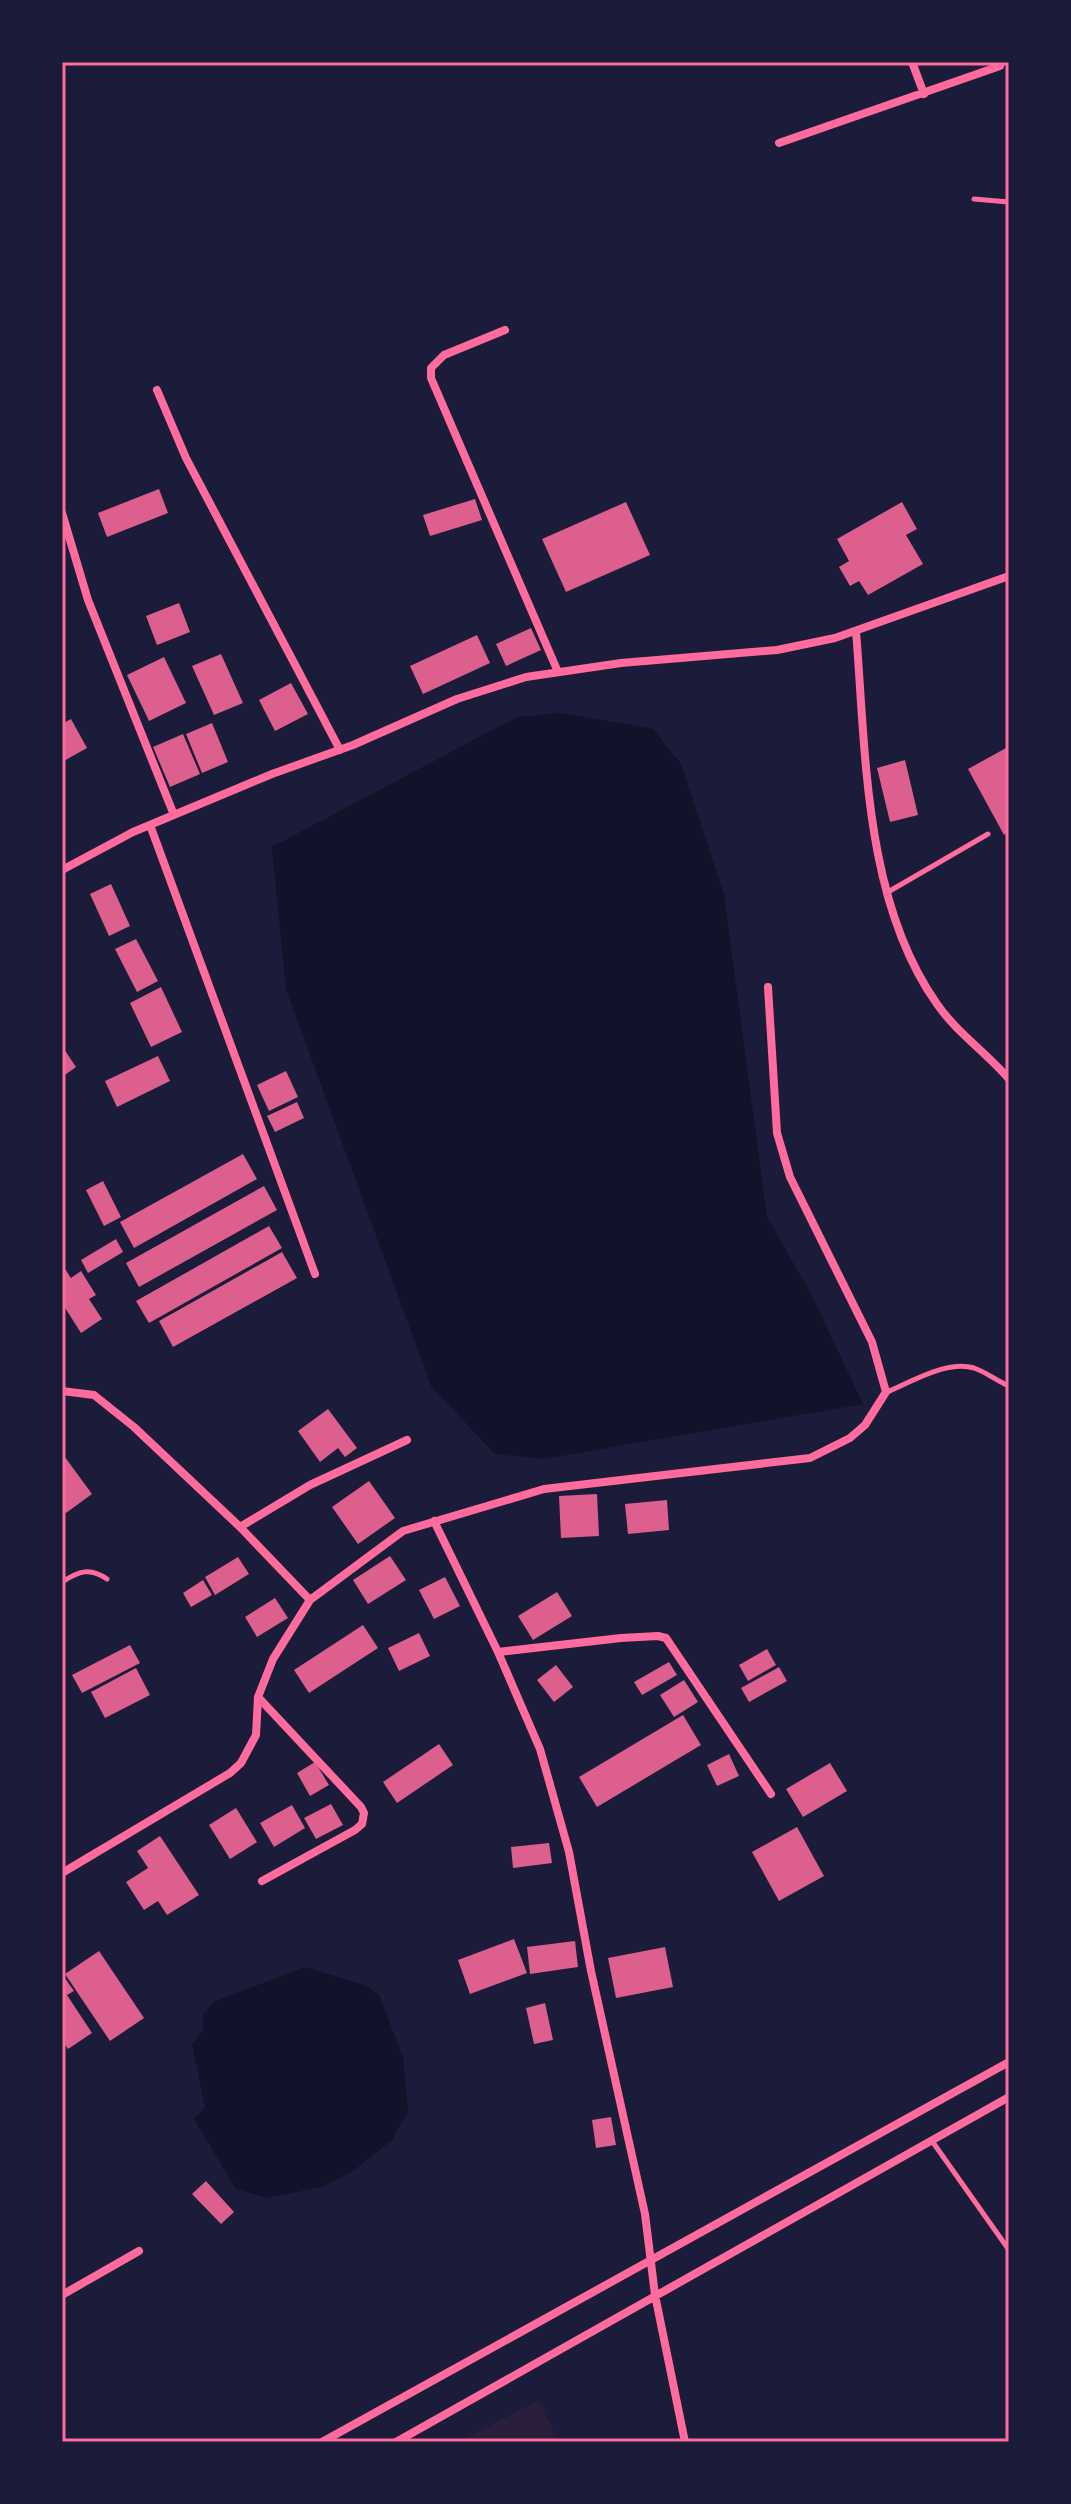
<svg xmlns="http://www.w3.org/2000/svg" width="1071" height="2504" font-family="'Fira Sans',sans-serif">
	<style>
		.green { fill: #2a1e3b }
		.water { fill: #12122b }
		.building { fill: #dd5f8e }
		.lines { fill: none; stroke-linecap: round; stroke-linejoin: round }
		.service { stroke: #ff6b9d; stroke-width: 5 }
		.minor { stroke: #ff6b9d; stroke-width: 8 }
		.neatline { fill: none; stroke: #ff6b9d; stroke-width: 3 }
	</style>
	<rect width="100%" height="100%" fill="#1b1b3a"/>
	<path class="green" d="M539 2400 559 2442H459Z"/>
	<path class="water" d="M561 713 653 729 681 764 724 894 767 1217 812 1296 863 1404 543 1459 495 1454 431 1386 286 989 272 847 517 717Z
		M305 1967 367 1986 379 1995 403 2057 408 2111 392 2140 353 2171 321 2187 268 2198 236 2189 194 2119 205 2107 192 2044 203 2031V2014L214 2002Z"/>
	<path class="building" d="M159 489 168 513 107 537 98 513Z
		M475 499 482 520 430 536 423 515Z
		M626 502 650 555 566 592 542 539Z
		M902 502 917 529 906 535 923 564 868 595 859 581 850 586 839 567 849 561 837 539Z
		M179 603 190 632 157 645 146 616Z
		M531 628 541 650 506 666 496 644Z
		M477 635 490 663 423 694 410 666Z
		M221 654 243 703 214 715 192 666Z
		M164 657 186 703 149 721 127 675Z
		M291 683 308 714 275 731 259 700Z
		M71 719 87 748 62 762V724Z
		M212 723 228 762 202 773 186 734Z
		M183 734 200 774 170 787 153 747Z
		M1006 748 1009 754V832L1004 835 968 769Z
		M905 760 918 815 890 822 877 768Z
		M111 884 130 926 109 936 90 894Z
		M136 939 158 981 137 992 115 949Z
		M161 987 182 1032 151 1047 130 1003Z
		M62 1046 76 1067 62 1077Z
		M158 1056 170 1081 117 1107 105 1081Z
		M286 1071 298 1097 269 1111 257 1085Z
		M297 1102 304 1118 275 1132 267 1116Z
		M243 1154 257 1179 134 1248 120 1222Z
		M103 1181 121 1217 104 1226 86 1190Z
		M264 1186 277 1210 139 1287 126 1263Z
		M269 1226 282 1248 149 1323 136 1301Z
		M116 1239 123 1252 88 1273 81 1260Z
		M282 1252 297 1278 173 1347 159 1321Z
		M65 1269 71 1278 81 1271 96 1295 89 1299 102 1319 81 1333 62 1303V1271Z
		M328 1409 357 1448 345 1457 338 1448 320 1462 298 1431Z
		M62 1453 92 1494 66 1513 62 1508Z
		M369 1481 395 1518 358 1544 332 1507Z
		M597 1494 599 1536 561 1538 559 1496Z
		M667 1500 669 1530 628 1534 625 1504Z
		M390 1556 406 1580 368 1604 353 1580Z
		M238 1557 249 1574 215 1595 205 1577Z
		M445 1577 460 1606 434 1619 419 1590Z
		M203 1580 212 1595 191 1607 183 1593Z
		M557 1592 572 1616 533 1640 518 1616Z
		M275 1598 288 1618 257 1637 245 1617Z
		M363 1625 378 1648 309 1693 294 1670Z
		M419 1633 430 1656 399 1671 388 1648Z
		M130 1645 140 1663 82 1693 72 1675Z
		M767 1649 776 1665 748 1681 739 1665Z
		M669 1662 677 1675 642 1695 634 1682Z
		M556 1665 573 1687 554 1702 537 1680Z
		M779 1667 787 1681 749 1702 741 1688Z
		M136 1668 150 1695 105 1718 91 1692Z
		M684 1680 698 1702 674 1717 660 1695Z
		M683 1715 701 1745 597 1807 579 1777Z
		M439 1744 453 1765 397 1803 383 1782Z
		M729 1754 739 1776 717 1786 707 1765Z
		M315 1762 329 1785 310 1796 297 1773Z
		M830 1763 847 1791 803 1817 786 1789Z
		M331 1804 343 1825 316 1839 304 1818Z
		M292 1805 305 1828 274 1847 260 1823Z
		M236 1808 257 1842 230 1859 209 1825Z
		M797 1827 824 1876 779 1901 752 1852Z
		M160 1836 199 1895 167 1915 158 1901 144 1910 126 1882 148 1868 137 1851Z
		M549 1843 552 1863 513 1868 511 1847Z
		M514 1939 527 1973 470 1994 458 1960Z
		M575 1941 578 1967 530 1974 527 1947Z
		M665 1947 673 1987 616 1998 608 1958Z
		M99 1951 144 2018 110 2041 65 1974Z
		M62 1974 74 1991 67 1995 92 2033 68 2049 62 2040Z
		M545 2003 553 2040 534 2044 526 2008Z
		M611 2117 616 2145 596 2148 592 2120Z
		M206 2181 234 2212 221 2224 192 2194Z"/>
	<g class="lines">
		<path class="service" d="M974 199 1009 202
			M888 892 988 834
			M887 1392C911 1382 947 1360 974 1368 986 1372 997 1381 1009 1386
			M62 1582C79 1571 90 1567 107 1579
			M932 2141 1009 2250"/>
		<path class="minor" d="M912 62 924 94
			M779 143 1000 66
			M505 330 444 355 431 368V378L558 672
			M157 390 186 458 340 750
			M62 513 88 600 174 815
			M856 631C866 753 864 901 937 1004 957 1033 987 1053 1009 1079
			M150 825 315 1274
			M62 870 133 832 272 774 353 745 457 699 526 677 621 663 777 650 835 638 1009 576
			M62 1391 94 1395 134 1427 240 1527 310 1600
			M434 1521 498 1652 540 1749 569 1852 591 1971 645 2214 655 2295 685 2442
			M240 1527 310 1485 407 1440
			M498 1652 621 1638 658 1636 666 1638 771 1794
			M258 1697 361 1807 364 1813 362 1824 355 1830 262 1881
			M62 1873 230 1773 241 1763 256 1735 258 1697 273 1659 310 1600 403 1531 544 1489 810 1458 850 1438 865 1425 886 1392 872 1342 790 1177 777 1133 768 987
			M62 2295 139 2251
			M322 2442 1009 2062
			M396 2442 1009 2097"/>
	</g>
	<rect width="1071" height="2504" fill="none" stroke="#1b1b3a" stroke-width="128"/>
	<rect x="64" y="64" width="943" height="2376" class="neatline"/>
</svg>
